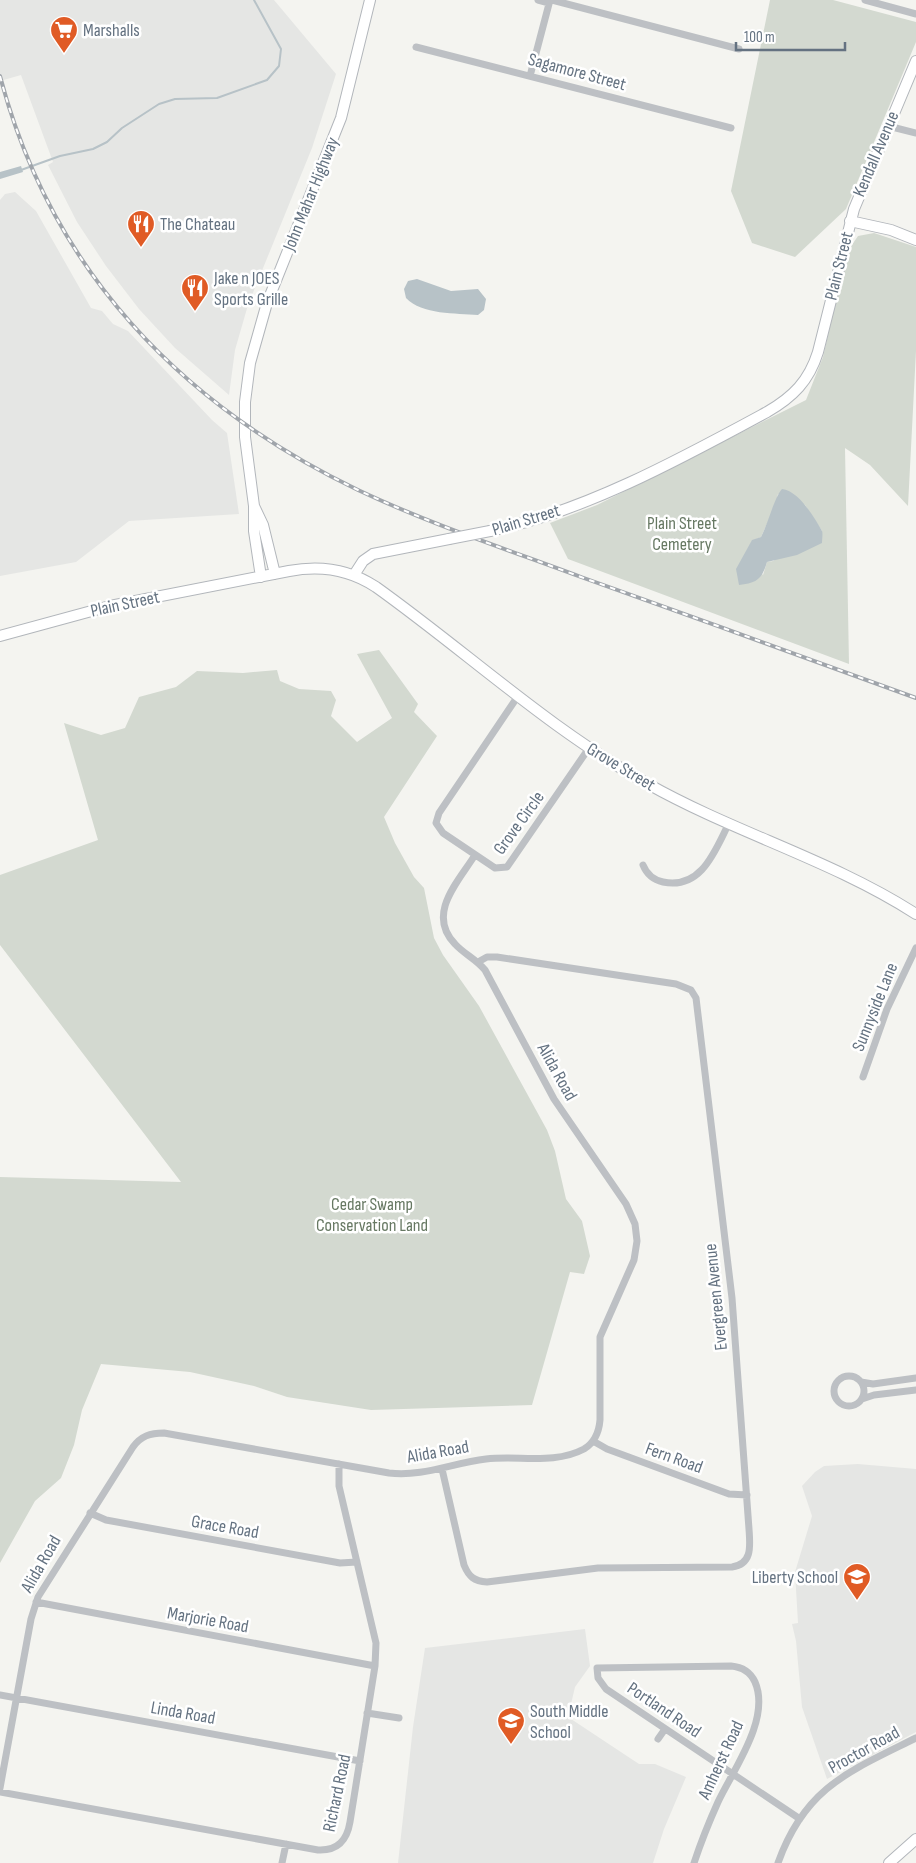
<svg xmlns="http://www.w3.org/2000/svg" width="916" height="1863" font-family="'Sofia Sans Condensed',sans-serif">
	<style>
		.built { fill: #e5e6e4 }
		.green { fill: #d3d9d0; fill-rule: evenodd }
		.water { fill: #b7c2c7 }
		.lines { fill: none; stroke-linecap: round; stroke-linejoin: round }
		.stream { stroke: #b7c2c7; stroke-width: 2 }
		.secondary-casing { stroke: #b2b6bb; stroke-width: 12 }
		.street { stroke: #bdc0c4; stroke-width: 7 }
		.secondary { stroke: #fff; stroke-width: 10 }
		.rail-casing { stroke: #a0a5ab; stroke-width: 4 }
		.rail { stroke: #fff; stroke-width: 2; stroke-dasharray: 5.5; stroke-linecap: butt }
		.secondary-bridge-casing { stroke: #b2b6bb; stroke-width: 12; stroke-linecap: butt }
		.secondary-bridge { stroke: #fff; stroke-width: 10 }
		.labels { text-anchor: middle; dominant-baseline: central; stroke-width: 5; stroke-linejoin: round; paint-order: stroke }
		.poi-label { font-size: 18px; fill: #647281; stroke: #fff; text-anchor: start }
		.street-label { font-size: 18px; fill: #647281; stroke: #fff }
		.park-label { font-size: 18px; fill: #667862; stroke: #fff }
	</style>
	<rect width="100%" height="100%" fill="#f4f4f0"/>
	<path class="built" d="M0 0H274L336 74 312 148 248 305 235 350 229 395 175 348 139 309 106 266 77 222 48 165 53 162 21 75 0 81Z
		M15 192 36 211 91 308 102 311 113 324 128 331 212 420 227 433 239 514 129 521 76 562 0 576V200L5 194Z
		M858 1464 916 1469V1732L827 1779 802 1707 796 1641 792 1624 798 1623 795 1572 812 1516 802 1486 815 1472 824 1466Z
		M585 1629 590 1666 575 1687 568 1717 639 1764H655L686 1777 664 1829 653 1863H398L413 1727 425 1648Z"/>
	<path class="green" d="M770 0H833L916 22V42L846 209 795 257 752 243 731 191Z
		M874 233 916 247V351L908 506 870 465 845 448 849 664 568 559 550 523 597 505 806 400 823 357 847 252 858 236ZM778 494 805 505 822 531 773 561 767 562 763 575 745 554 752 541 761 537 775 506Z
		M379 650 418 704 414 712 437 736 384 817 395 843 414 877 424 888 434 938 443 955 479 1006 547 1130 555 1151 566 1199 582 1221 590 1256 584 1274 570 1272 532 1405 371 1410 287 1397 254 1386 190 1372 101 1364 82 1410 74 1445 61 1478 35 1501 0 1563V1177L181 1182 0 945V875L98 840 64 723 101 735 125 728 139 697 176 687 197 671 243 673 277 670 280 681 299 689 331 691 336 700 331 716 357 742 392 718 357 654Z"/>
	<path class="water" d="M21 166 23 172 0 179V172Z
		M417 279 451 291 478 289 486 299 484 310 478 315C456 313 422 315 406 298L404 289 408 281Z
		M782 489C799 491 814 517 822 531 823 533 822 540 822 543L797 555 767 562C762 579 757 583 739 585L736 569 752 540 761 537C768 524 774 498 782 489Z"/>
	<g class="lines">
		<path class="stream" d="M21 170 60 156 93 149 107 142 122 128 159 104 175 99 217 98 267 80 279 66 281 49 254 0"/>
		<defs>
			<path id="secondary" d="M850 221 891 230 916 240
				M254 506 263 525 275 574
				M490 531C584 512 684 457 767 412 793 397 809 381 818 352L854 209 916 61
				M354 575 363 561 373 554 449 539
				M261 577 254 531V506L245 437V402L250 363 267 303 341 118 370 0
				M0 636 110 606 289 571C320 565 349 569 376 587 467 652 549 729 648 784 735 833 832 860 916 914
				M889 1863 916 1839"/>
		</defs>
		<use href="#secondary" class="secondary-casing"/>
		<path class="street" d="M538 0 549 3
			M552 0 739 49
			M865 0 916 14
			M416 47 731 128
			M530 76 550 0
			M888 126 916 133
			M518 696 439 813 436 823 443 833 495 868 507 867 589 748
			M643 865C647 875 654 880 663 882 701 890 715 851 728 825
			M863 1077 887 1009 916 948
			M834 1391a15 15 0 1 1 30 0a15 15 0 1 1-30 0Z
			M861 1382 873 1384 916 1378
			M862 1399 874 1395 916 1390
			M593 1441 607 1449 729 1494 747 1495
			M442 1469 464 1565C469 1577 474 1581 487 1582L598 1568 732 1567C753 1564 750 1545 749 1529L732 1298 696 998 691 990 676 984 497 957H487L478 962
			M90 1513 106 1520 340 1563 357 1562
			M36 1602 375 1666
			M0 1695 360 1761
			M367 1713 399 1718
			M658 1739 665 1729
			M0 1788 31 1619 38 1597 133 1447C141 1436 150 1433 164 1433L389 1473C423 1477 452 1463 486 1459 518 1455 554 1465 584 1449 594 1443 599 1432 600 1420V1337L634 1260 637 1241 635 1224 626 1204 554 1099 485 970C476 959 464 954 455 944 426 914 458 882 475 855
			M0 1792 318 1850C338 1851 347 1840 350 1822L375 1666 376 1643 339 1486V1464
			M282 1863 286 1844
			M694 1863C701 1842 709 1822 718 1802 733 1770 771 1719 755 1682 750 1671 742 1667 731 1666L597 1668 598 1678 606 1689 800 1819
			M778 1863C805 1787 850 1771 916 1738"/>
		<use href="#secondary" class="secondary"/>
		<defs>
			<path id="rail" d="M0 76C51 270 180 404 358 490 430 524 506 549 581 577 693 617 804 657 916 698"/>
		</defs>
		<use href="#rail" class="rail-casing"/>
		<use href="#rail" class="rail"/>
		<defs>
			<path id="secondary-bridge" d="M449 539 490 531"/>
		</defs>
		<use href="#secondary-bridge" class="secondary-bridge-casing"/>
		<use href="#secondary-bridge" class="secondary-bridge"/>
	</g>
	<defs>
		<symbol id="supermarket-pin" viewBox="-11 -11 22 30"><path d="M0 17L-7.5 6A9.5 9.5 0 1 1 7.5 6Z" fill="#e05b25" stroke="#fff"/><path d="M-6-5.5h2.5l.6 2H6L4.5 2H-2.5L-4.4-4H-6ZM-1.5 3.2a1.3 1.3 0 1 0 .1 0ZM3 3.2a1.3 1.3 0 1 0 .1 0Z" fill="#fff"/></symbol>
		<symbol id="restaurant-pin" viewBox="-11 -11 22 30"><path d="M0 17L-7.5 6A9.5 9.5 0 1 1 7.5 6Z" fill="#e05b25" stroke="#fff"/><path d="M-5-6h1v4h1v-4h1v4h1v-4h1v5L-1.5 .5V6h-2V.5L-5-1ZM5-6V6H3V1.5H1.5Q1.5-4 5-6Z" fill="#fff"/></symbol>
		<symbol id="school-pin" viewBox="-11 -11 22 30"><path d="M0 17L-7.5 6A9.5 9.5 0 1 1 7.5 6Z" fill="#e05b25" stroke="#fff"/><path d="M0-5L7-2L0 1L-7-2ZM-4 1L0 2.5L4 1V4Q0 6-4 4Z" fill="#fff"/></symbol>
	</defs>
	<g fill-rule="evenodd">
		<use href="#supermarket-pin" x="48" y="14" width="32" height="43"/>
		<use href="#restaurant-pin" x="125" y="208" width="32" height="43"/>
		<use href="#restaurant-pin" x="179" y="272" width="32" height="43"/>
		<use href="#school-pin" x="841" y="1561" width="32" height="43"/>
		<use href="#school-pin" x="495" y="1705" width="32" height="43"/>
	</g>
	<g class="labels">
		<g class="poi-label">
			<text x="83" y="30">Marshalls</text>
			<text x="160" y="224">The Chateau</text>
			<text x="214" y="278">Jake n JOES<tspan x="214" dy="21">Sports Grille</tspan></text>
			<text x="838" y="1577" text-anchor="end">Liberty School</text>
			<text x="530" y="1711">South Middle<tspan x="530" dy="21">School</tspan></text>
		</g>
		<g class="street-label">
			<text transform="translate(577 72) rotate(15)">Sagamore Street</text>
			<text transform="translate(876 154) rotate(-67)">Kendall Avenue</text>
			<text transform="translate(311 194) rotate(-68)">John Mahar Highway</text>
			<text transform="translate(839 266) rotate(-76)">Plain Street</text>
			<text transform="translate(526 520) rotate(-17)">Plain Street</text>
			<text transform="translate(125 604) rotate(-12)">Plain Street</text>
			<text transform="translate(621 767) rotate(31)">Grove Street</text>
			<text transform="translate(519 823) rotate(-54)">Grove Circle</text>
			<text transform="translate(875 1007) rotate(-68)">Sunnyside Lane</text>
			<text transform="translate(557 1072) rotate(61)">Alida Road</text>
			<text transform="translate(716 1297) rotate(-96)">Evergreen Avenue</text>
			<text transform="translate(438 1452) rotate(-10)">Alida Road</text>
			<text transform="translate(674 1458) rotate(20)">Fern Road</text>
			<text transform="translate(225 1527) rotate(10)">Grace Road</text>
			<text transform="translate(41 1564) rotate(-60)">Alida Road</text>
			<text transform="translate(208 1620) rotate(10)">Marjorie Road</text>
			<text transform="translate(664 1710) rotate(34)">Portland Road</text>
			<text transform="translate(183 1713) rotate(10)">Linda Road</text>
			<text transform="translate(864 1750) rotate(-29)">Proctor Road</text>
			<text transform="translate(721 1760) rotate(-65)">Amherst Road</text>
			<text transform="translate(337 1793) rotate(-78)">Richard Road</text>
		</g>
		<g class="park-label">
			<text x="682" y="523">Plain Street<tspan x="682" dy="21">Cemetery</tspan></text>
			<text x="372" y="1204">Cedar Swamp<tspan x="372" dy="21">Conservation Land</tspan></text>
		</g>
	</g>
	<path d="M736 42v8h109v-8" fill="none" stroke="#647281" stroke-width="2.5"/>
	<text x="744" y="42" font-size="15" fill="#647281" stroke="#ffffff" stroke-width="4" paint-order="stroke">100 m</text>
</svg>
